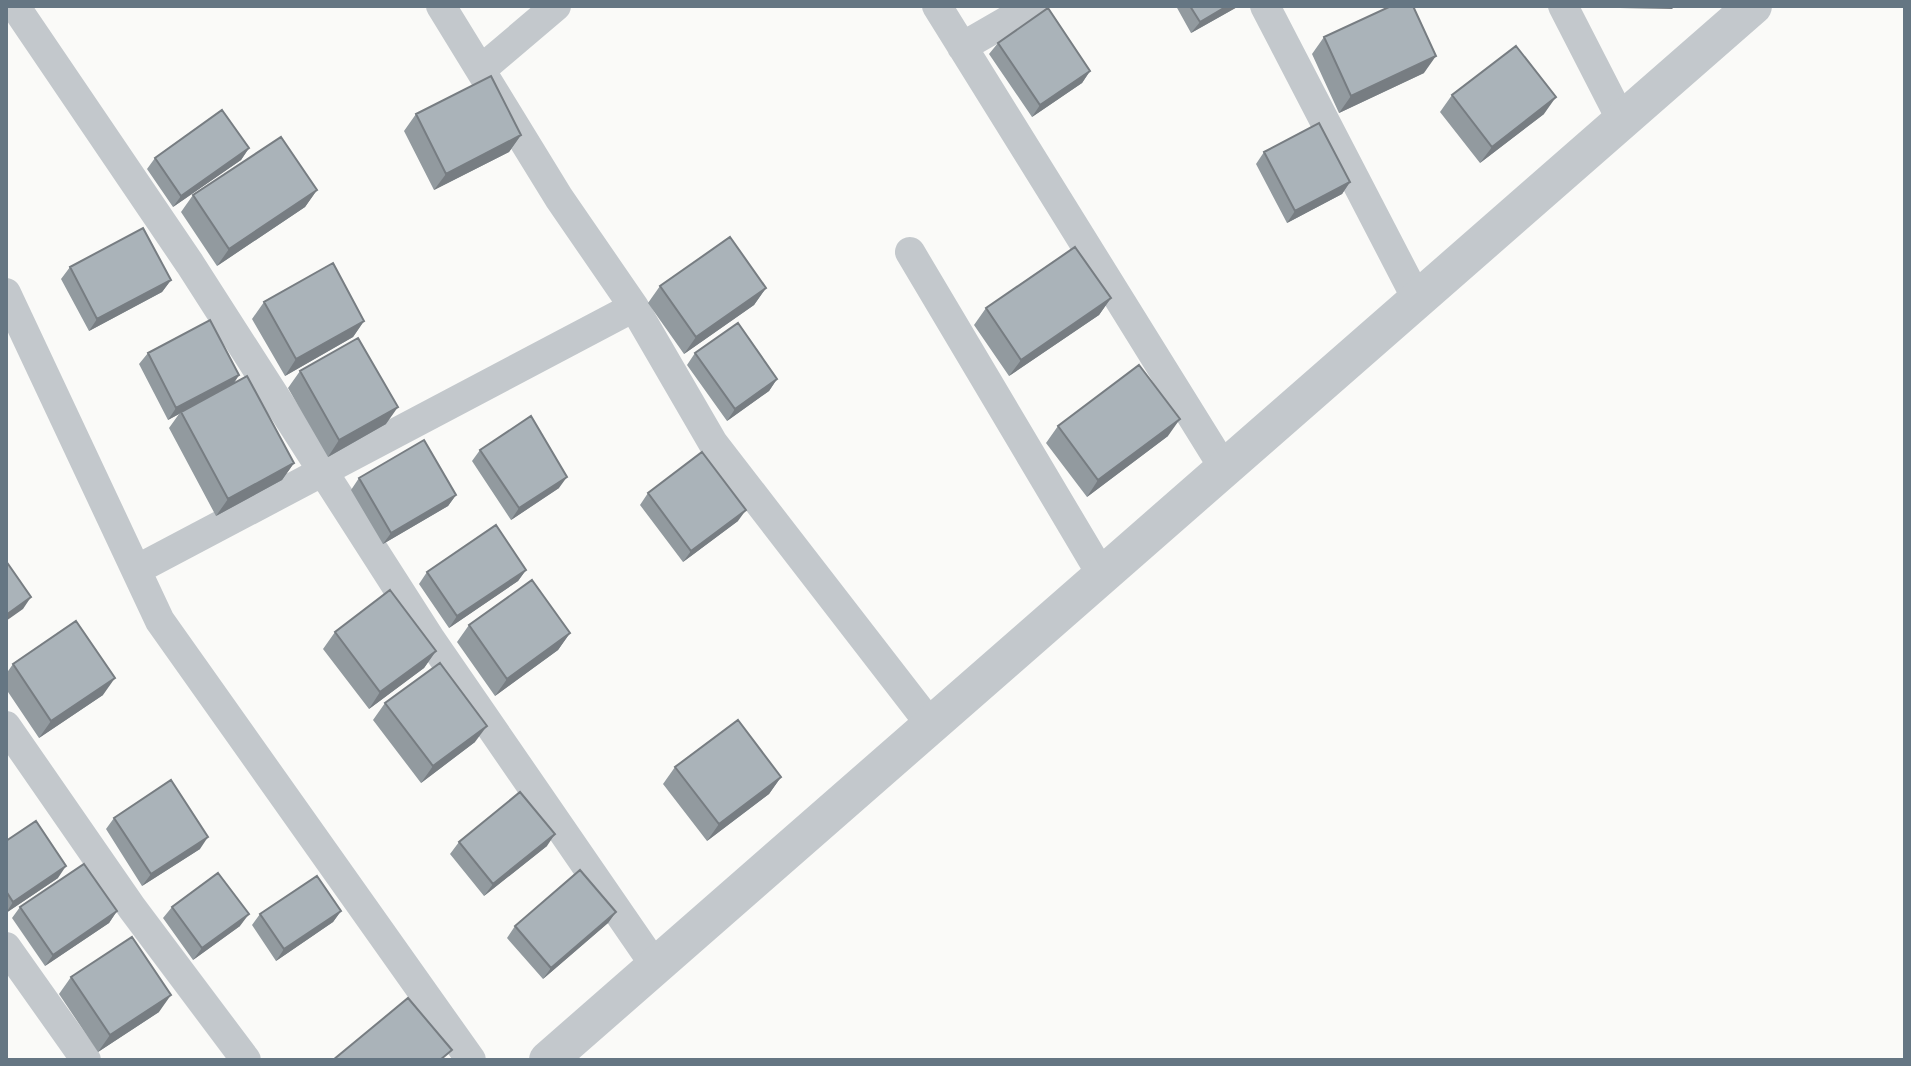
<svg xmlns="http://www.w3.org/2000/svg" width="1911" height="1066" font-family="Commissioner,sans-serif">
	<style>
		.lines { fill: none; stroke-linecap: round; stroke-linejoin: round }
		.minor { stroke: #c3c8cc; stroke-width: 30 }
		.tertiary { stroke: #c3c8cc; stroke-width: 38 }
		.wall { fill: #929a9f }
		.shaded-wall { fill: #777d82 }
		.building { fill: #aab3b9; stroke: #777d82; stroke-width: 2 }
	</style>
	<rect width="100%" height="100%" fill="#fafaf8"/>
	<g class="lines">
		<path class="minor" d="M15 6 190 264 431 640 654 964
			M441 6 559 198 634 307 713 443 931 725
			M937 6 1224 468
			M1265 6 1417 299
			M1563 6 1621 119
			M962 47 1033 6
			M483 68 556 6
			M910 252 1102 575
			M6 293 160 621 471 1060
			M136 570 634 307
			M6 726 132 908 246 1060
			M6 947 86 1060"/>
		<path class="tertiary" d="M548 1060 1753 6"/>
	</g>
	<path class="wall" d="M1176 6H1239L1191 33Z
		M1324 37 1424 73 1339 113 1312 54Z
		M998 43 1090 71 1082 83 1032 117 989 54Z
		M1452 95 1544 114 1480 163 1440 112Z
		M416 114 521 135 509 152 434 190 404 131Z
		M249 148 241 160 173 207 147 169 155 158Z
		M1264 152 1350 182 1342 194 1287 223 1256 164Z
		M317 190 305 207 217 266 181 212 193 195Z
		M70 267 171 280 162 292 89 331 61 279Z
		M660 286 766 288 754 305 684 354 648 303Z
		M1111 298 1099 315 1009 376 974 325 986 308Z
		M264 302 364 321 353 337 285 376 252 319Z
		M148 353 239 375 234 383 294 463 282 480 216 516 169 428 179 414 168 420 139 364Z
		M695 353 777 379 769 391 727 421 687 365Z
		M300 371 386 424 328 457 288 388Z
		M1058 426 1168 436 1087 497 1046 443Z
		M480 450 559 488 511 520 472 461Z
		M359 478 456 495 448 506 383 544 351 490Z
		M648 493 738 521 683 562 640 505Z
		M526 570 518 581 449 628 419 584 427 572Z
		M469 625 570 633 558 650 495 696 457 642Z
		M335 632 436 651 424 668 369 709 323 649Z
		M13 664 103 695 39 738 6 689V674Z
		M385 703 475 742 421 783 373 720Z
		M675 767 781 777 769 794 707 841 663 784Z
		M114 818 200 849 142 886 106 829Z
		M6 841 58 878 6 913Z
		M459 842 547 846 484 896 450 854Z
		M20 907 117 911 109 923 45 966 12 918Z
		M172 907 240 926 193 960 163 918Z
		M341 911 333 922 276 961 252 925 260 914Z
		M616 912 608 923 543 979 507 938 515 926Z
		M71 977 159 1012 98 1052 59 994Z"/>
	<path class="shaded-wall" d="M1227 6H1239L1191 33 1200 22Z
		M1622 6H1675L1672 9 1620 8Z
		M1436 56 1424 73 1339 113 1351 96Z
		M1090 71 1082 83 1032 117 1040 105Z
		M1556 97 1544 114 1480 163 1492 147Z
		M521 135 509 152 434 190 446 174Z
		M249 148 241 160 173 207 181 196Z
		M1350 182 1342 194 1287 223 1295 211Z
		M317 190 305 207 217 266 229 249Z
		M171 280 162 292 89 331 97 319Z
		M766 288 754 305 684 354 696 337Z
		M1111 298 1099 315 1009 376 1021 360Z
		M364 321 353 337 285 376 296 359Z
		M239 375 231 387 181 412 179 414 168 420 176 408Z
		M777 379 769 391 727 421 735 409Z
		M398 407 386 424 328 457 339 440Z
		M1180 419 1168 436 1087 497 1098 480Z
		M294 463 282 480 216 516 228 499Z
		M567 477 559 488 511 520 519 508Z
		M456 495 448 506 383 544 391 533Z
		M746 510 738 521 683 562 691 551Z
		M526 570 518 581 449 628 457 616Z
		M31 597 23 609 6 621V615Z
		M570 633 558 650 495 696 507 679Z
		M436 651 424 668 369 709 380 692Z
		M115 678 103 695 39 738 51 721Z
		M487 726 475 742 421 783 433 766Z
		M781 777 769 794 707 841 719 824Z
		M555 834 547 846 484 896 493 884Z
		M208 837 200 849 142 886 151 874Z
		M66 866 58 878 6 913 13 902Z
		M117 911 109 923 45 966 53 955Z
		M341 911 333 922 276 961 284 949Z
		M616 912 608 923 543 979 551 968Z
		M249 914 240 926 193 960 202 948Z
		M171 995 159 1012 98 1052 110 1035Z"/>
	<path class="building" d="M1190 6H1227L1200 22Z
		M1391 6H1413L1436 56 1351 96 1324 37Z
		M1048 8 1090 71 1040 105 998 43Z
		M1516 46 1556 97 1492 147 1452 95Z
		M491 76 521 135 446 174 416 114Z
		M222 110 249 148 181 196 155 158Z
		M1319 123 1350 182 1295 211 1264 152Z
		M281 137 317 190 229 249 193 195Z
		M143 228 171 280 97 319 70 267Z
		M730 237 766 288 696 337 660 286Z
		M1075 247 1111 298 1021 360 986 308Z
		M333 263 364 321 296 359 264 302Z
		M210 320 239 375 176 408 148 353Z
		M738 323 777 379 735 409 695 353Z
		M358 338 398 407 339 440 300 371Z
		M1139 365 1180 419 1098 480 1058 426Z
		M247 376 294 463 228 499 181 412Z
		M531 416 567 477 519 508 480 450Z
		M424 440 456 495 391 533 359 478Z
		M702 452 746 510 691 551 648 493Z
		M496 525 526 570 457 616 427 572Z
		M6 561 31 597 6 615Z
		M532 580 570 633 507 679 469 625Z
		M390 590 436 651 380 692 335 632Z
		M76 621 115 678 51 721 13 664Z
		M440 663 487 726 433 766 385 703Z
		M738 720 781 777 719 824 675 767Z
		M171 780 208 837 151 874 114 818Z
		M520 792 555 834 493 884 459 842Z
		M36 821 66 866 13 902 6 891V841Z
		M84 864 117 911 53 955 20 907Z
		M580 870 616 912 551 968 515 926Z
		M218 873 249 914 202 948 172 907Z
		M317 876 341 911 284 949 260 914Z
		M132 937 171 995 110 1035 71 977Z
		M408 998 452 1050 440 1060H333Z"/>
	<rect width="1911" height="1066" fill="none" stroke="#657683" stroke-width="16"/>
</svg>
